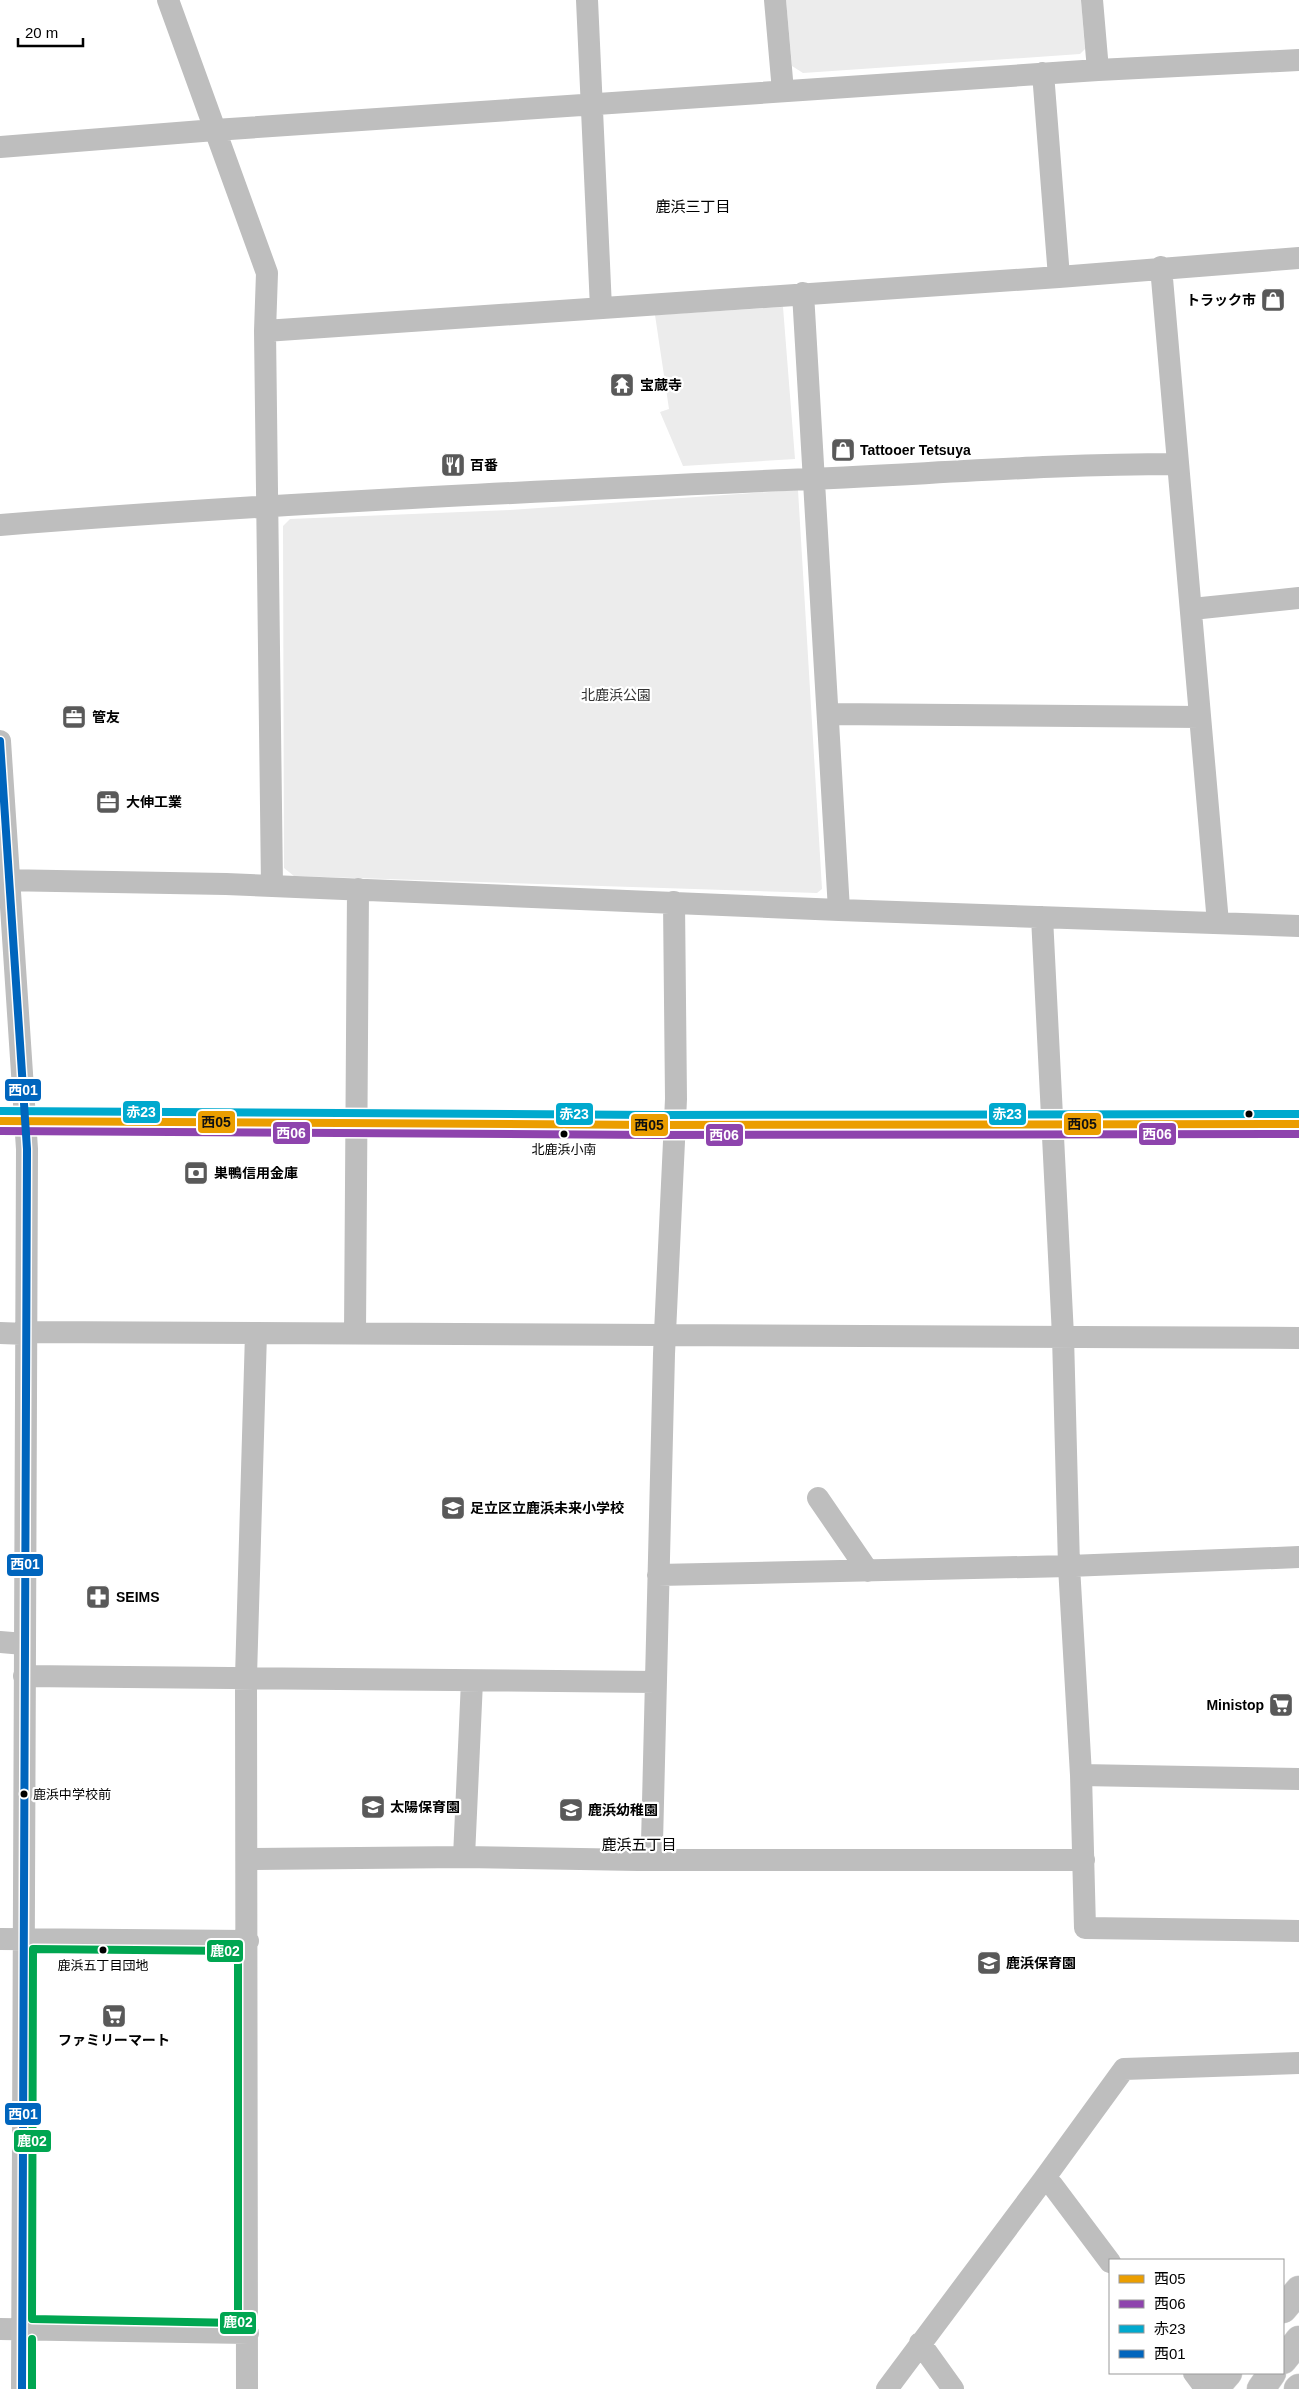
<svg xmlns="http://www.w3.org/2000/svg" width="1299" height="2389" font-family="Arial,'Noto Sans JP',sans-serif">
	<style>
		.green { fill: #ececec }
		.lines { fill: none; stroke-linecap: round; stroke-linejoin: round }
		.major-casing { stroke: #dbdbdb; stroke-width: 29 }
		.highway-casing { stroke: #dbdbdb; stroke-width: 29 }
		.minor { stroke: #bebebe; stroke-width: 22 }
		.major { stroke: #bebebe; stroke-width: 28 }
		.highway { stroke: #bebebe; stroke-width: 28 }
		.bus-1-casing { stroke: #fff; stroke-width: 11 }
		.bus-2-casing { stroke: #fff; stroke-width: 11 }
		.bus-3-casing { stroke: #fff; stroke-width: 11 }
		.bus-4-casing { stroke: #fff; stroke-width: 11 }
		.bus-5-casing { stroke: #fff; stroke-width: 11 }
		.bus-1 { stroke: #eb9e00; stroke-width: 8 }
		.bus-2 { stroke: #8e44ad; stroke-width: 8 }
		.bus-3 { stroke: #00a9ce; stroke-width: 8 }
		.bus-4 { stroke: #0065bd; stroke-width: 8 }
		.bus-5 { stroke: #00a651; stroke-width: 8 }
		.bus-dot { fill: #000; stroke: #fff; stroke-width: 2 }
		.labels { text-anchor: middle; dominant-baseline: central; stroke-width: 4.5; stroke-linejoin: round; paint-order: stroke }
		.bus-label { font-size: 13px; fill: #000; stroke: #fff }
		.poi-label { font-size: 14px; font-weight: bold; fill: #000; stroke: #fff; text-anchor: start }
		.park-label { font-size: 14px; fill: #333; stroke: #fff }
		.neighbourhood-label { font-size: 15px; fill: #000; stroke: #fff }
		.line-badge { stroke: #fff; stroke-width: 2 }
		.badge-label { font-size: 14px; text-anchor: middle; font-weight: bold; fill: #fff }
		.pale-badge-label { font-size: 14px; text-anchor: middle; font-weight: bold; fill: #111 }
	</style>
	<rect width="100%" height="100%" fill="#fff"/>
	<path class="green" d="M786 0H1081L1085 49 1080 54 803 73 792 66Z
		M783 307 795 459 683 466 660 412 669 409 655 315Z
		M798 490 822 889 817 893 294 876 284 868 283 526 290 519 510 510Z"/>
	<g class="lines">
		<defs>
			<path id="major" d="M1283 2309 1299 2290
				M1214 2389 1228 2373"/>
			<path id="highway" d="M1283 2360 1299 2340
				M1261 2389 1272 2373
				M1298 2389 1299 2388"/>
		</defs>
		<use href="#major" class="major-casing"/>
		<use href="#highway" class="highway-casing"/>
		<path class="minor" d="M168 0 267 273 265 331 272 886
			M587 0 601 308
			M775 0 783 91
			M1092 0 1098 70
			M1043 73 1059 277
			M0 147 215 130 1098 70 1299 60
			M1161 267 1218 923
			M803 293 839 910
			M265 331 1059 277 1299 258
			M0 525C262 504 524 492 786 480 917 475 1047 464 1177 464
			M1192 609 1299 598
			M828 714 1200 717
			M0 741 27 1149 22 2389
			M0 880 226 884 839 910 1299 926
			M1042 917 1063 1336 1069 1566 1081 1775 1085 1928 1299 1931
			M0 1121 657 1125 1299 1124
			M26 1332 1299 1338
			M0 1333 27 1334
			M355 1333 358 889
			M818 1498 868 1571
			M658 1575 1069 1566 1299 1557
			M0 1642 24 1644
			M24 1676 656 1682
			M1081 1775 1299 1779
			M464 1857 472 1681
			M248 1859 464 1857 638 1860H1084
			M658 1860 652 1843 664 1354 676 1099 674 902
			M0 1939 248 1941
			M1044 2179 1053 2186 1110 2262
			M0 2329 248 2333
			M920 2343 953 2389
			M1194 2373 1206 2389
			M247 2389 246 1677 256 1333
			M887 2389 1044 2179 1124 2069 1299 2063"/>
		<use href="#major" class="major"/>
		<use href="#highway" class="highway"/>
		<defs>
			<path id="bus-1" d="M0 1121 657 1125 1299 1124"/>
			<path id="bus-2" d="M0 1131 657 1135 1299 1134"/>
			<path id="bus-3" d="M0 1111 657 1115 1299 1114"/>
			<path id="bus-4" d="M0 741 27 1149 22 2389"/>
			<path id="bus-5" d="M33 1949 238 1951V2323L32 2319Z
				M32 2389V2339"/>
		</defs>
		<use href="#bus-1" class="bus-1-casing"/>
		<use href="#bus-2" class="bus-2-casing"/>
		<use href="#bus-3" class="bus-3-casing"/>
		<use href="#bus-4" class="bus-4-casing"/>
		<use href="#bus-5" class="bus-5-casing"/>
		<use href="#bus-1" class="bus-1"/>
		<use href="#bus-2" class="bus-2"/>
		<use href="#bus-3" class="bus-3"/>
		<use href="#bus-4" class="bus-4"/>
		<use href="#bus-5" class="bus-5"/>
	</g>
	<defs>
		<symbol id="shop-square" viewBox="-11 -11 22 22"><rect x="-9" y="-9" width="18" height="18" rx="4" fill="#595959" stroke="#fff"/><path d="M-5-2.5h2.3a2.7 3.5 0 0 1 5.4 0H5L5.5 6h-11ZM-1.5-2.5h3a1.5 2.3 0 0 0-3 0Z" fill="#fff"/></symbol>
		<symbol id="temple-square" viewBox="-11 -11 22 22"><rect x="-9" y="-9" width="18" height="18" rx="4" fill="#595959" stroke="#fff"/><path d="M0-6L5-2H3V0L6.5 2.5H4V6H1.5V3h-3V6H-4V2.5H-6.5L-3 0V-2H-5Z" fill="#fff"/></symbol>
		<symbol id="restaurant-square" viewBox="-11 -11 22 22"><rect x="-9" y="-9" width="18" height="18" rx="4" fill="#595959" stroke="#fff"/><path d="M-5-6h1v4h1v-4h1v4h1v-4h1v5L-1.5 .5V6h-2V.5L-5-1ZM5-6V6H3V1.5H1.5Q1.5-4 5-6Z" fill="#fff"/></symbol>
		<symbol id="office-square" viewBox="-11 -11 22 22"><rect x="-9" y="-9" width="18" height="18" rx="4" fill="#595959" stroke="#fff"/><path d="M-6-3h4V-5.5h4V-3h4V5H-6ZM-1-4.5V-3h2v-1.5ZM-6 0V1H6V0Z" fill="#fff"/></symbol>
		<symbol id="bank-square" viewBox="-11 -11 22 22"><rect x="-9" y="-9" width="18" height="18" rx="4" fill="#595959" stroke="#fff"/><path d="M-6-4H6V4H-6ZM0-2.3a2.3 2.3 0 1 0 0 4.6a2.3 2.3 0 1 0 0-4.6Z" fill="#fff"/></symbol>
		<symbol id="school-square" viewBox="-11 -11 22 22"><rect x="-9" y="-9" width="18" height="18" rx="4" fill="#595959" stroke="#fff"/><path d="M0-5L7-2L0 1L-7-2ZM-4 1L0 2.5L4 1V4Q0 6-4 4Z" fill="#fff"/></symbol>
		<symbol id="pharmacy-square" viewBox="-11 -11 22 22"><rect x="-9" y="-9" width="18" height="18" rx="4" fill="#595959" stroke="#fff"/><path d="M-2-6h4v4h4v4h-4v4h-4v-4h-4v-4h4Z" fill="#fff"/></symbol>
		<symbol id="supermarket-square" viewBox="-11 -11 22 22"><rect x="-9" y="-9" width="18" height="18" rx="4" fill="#595959" stroke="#fff"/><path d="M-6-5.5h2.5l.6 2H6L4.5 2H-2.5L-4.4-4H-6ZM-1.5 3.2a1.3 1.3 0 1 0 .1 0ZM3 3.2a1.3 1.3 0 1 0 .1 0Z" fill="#fff"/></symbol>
	</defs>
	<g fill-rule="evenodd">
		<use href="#shop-square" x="1259" y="286" width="28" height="28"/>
		<use href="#temple-square" x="608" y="371" width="28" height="28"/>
		<use href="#shop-square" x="829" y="436" width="28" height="28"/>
		<use href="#restaurant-square" x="439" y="451" width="28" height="28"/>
		<use href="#office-square" x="60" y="703" width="28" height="28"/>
		<use href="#office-square" x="94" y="788" width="28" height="28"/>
		<use href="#bank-square" x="182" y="1159" width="28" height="28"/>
		<use href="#school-square" x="439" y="1494" width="28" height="28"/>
		<use href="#pharmacy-square" x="84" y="1583" width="28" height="28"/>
		<use href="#supermarket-square" x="1267" y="1691" width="28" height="28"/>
		<use href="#school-square" x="359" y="1793" width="28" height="28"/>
		<use href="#school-square" x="557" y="1796" width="28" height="28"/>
		<use href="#school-square" x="975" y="1949" width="28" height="28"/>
		<use href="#supermarket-square" x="100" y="2002" width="28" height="28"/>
	</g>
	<g class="bus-dot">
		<circle cx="1249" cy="1114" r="4.5"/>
		<circle cx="564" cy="1134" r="4.5"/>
		<circle cx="24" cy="1794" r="4.5"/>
		<circle cx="103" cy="1950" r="4.5"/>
	</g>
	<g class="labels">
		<g class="bus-label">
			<text x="564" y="1149">北鹿浜小南</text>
			<text x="33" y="1794" text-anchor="start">鹿浜中学校前</text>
			<text x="103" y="1965">鹿浜五丁目団地</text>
		</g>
		<g class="poi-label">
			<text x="1256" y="300" text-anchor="end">トラック市</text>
			<text x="640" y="385">宝蔵寺</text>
			<text x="860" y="450">Tattooer Tetsuya</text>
			<text x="470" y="465">百番</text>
			<text x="92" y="717">管友</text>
			<text x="126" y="802">大伸工業</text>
			<text x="214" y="1173">巣鴨信用金庫</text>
			<text x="470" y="1508">足立区立鹿浜未来小学校</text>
			<text x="116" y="1597">SEIMS</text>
			<text x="1264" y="1705" text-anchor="end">Ministop</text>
			<text x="390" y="1807">太陽保育園</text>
			<text x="588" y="1810">鹿浜幼稚園</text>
			<text x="1006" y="1963">鹿浜保育園</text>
			<text x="114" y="2040" text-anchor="middle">ファミリーマート</text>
		</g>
		<g class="park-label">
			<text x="616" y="695">北鹿浜公園</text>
		</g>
		<g class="neighbourhood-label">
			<text x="693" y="206">鹿浜三丁目</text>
			<text x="639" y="1844">鹿浜五丁目</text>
		</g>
	</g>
	<g class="line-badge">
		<rect x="4" y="1078" width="38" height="24" rx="5" fill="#0065bd"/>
		<rect x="122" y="1100" width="39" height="24" rx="5" fill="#00a9ce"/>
		<rect x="988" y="1102" width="39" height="24" rx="5" fill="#00a9ce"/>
		<rect x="555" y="1102" width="39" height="24" rx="5" fill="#00a9ce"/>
		<rect x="197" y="1110" width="39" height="24" rx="5" fill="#eb9e00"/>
		<rect x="1063" y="1112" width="39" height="24" rx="5" fill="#eb9e00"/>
		<rect x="630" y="1113" width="39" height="24" rx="5" fill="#eb9e00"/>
		<rect x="272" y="1121" width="39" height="24" rx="5" fill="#8e44ad"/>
		<rect x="1138" y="1122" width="39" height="24" rx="5" fill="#8e44ad"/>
		<rect x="705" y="1123" width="39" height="24" rx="5" fill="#8e44ad"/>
		<rect x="6" y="1553" width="38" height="24" rx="5" fill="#0065bd"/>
		<rect x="206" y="1939" width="38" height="24" rx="5" fill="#00a651"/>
		<rect x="4" y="2102" width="38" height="24" rx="5" fill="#0065bd"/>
		<rect x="13" y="2129" width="39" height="24" rx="5" fill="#00a651"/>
		<rect x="219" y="2311" width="38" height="24" rx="5" fill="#00a651"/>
	</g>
	<g class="badge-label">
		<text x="23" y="1095">西01</text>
		<text x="141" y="1117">赤23</text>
		<text x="1007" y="1119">赤23</text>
		<text x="574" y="1119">赤23</text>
		<text x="291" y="1138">西06</text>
		<text x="1157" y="1139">西06</text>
		<text x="724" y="1140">西06</text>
		<text x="25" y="1569">西01</text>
		<text x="225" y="1956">鹿02</text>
		<text x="23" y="2119">西01</text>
		<text x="32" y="2146">鹿02</text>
		<text x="238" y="2327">鹿02</text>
	</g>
	<g class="pale-badge-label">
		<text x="216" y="1127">西05</text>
		<text x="1082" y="1129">西05</text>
		<text x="649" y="1130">西05</text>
	</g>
	<rect x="1109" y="2259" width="175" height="115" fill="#ffffff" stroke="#999999"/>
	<rect x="1119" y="2275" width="25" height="8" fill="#eb9e00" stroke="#999999"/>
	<text x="1154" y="2284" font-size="15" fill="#000000">西05</text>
	<rect x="1119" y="2300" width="25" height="8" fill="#8e44ad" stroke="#999999"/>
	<text x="1154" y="2309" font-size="15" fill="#000000">西06</text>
	<rect x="1119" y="2325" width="25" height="8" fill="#00a9ce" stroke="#999999"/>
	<text x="1154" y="2334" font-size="15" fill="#000000">赤23</text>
	<rect x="1119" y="2350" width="25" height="8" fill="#0065bd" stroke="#999999"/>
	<text x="1154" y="2359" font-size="15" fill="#000000">西01</text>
	<path d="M18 38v8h65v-8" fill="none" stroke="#000000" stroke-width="2.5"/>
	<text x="25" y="38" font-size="15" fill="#000000" stroke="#ffffff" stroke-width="4" paint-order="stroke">20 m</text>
</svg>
